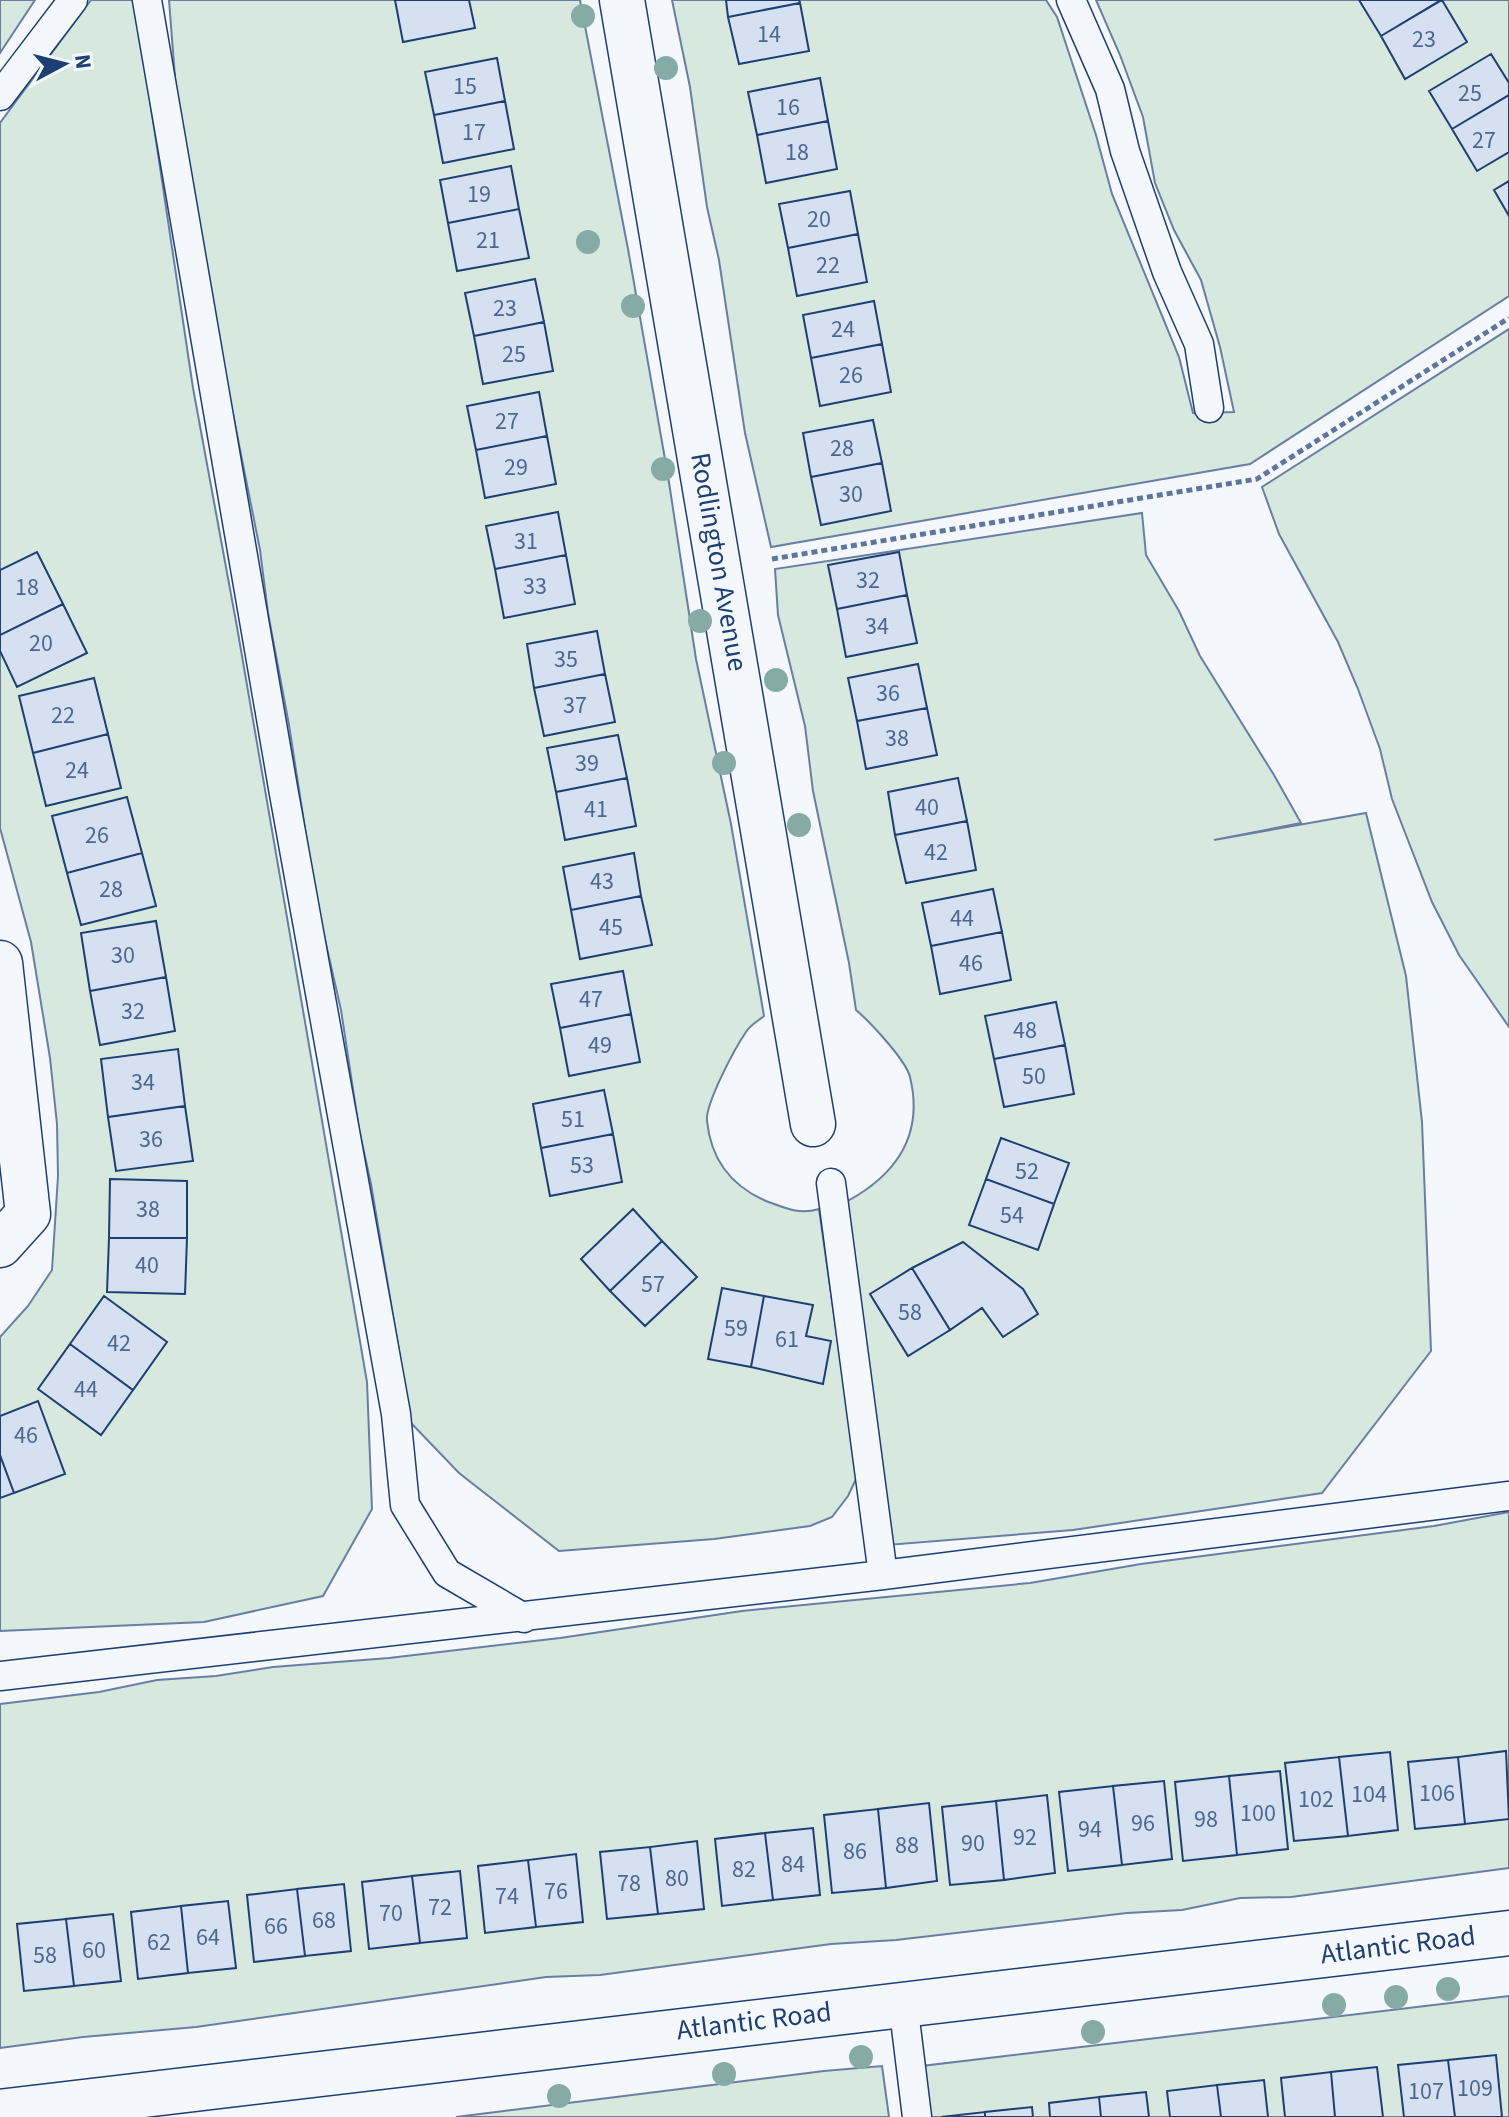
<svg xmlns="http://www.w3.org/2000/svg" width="1509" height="2117" font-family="'Source Sans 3',sans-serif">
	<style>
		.green { fill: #d7e8df; stroke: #687fa3; stroke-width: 2 }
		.building { fill: #d5e0f0; stroke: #1d3f73; stroke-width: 2 }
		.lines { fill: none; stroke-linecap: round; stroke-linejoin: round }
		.lane-casing { stroke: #1d3f73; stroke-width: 31 }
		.street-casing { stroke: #1d3f73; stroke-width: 47 }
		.path { stroke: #5e769c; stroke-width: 5; stroke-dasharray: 6 4; stroke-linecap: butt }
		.lane { stroke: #f4f7fb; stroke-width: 28 }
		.street { stroke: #f4f7fb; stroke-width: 44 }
		.tree { fill: #86aba6 }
		.labels { text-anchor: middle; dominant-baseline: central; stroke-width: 6; stroke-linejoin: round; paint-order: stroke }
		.number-label { font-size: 24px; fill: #4b6792 }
		.street-label { font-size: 28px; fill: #1d3f73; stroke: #f4f7fb }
	</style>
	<rect width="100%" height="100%" fill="#f4f7fb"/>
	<path class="green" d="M0 0H35L0 53Z
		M91 0H135L193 388 237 627 367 1382 372 1509 323 1596 204 1622 0 1631V1337L28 1306 52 1270 58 1176 57 1124 50 1058 31 942 0 828V123Z
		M169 0H580L628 249 668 476 696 659 731 824 764 1016C758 1021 750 1025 746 1032 735 1048 705 1104 707 1121 711 1160 731 1186 766 1201 785 1208 799 1215 819 1209L857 1477 848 1496 832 1517 810 1526 714 1539 559 1551 459 1473 411 1423 371 1184 359 1129 341 1010 316 900 289 725 268 613 260 550 226 379 176 90Z
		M672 0H1046L1057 17 1096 135 1112 194 1179 357 1193 413 1234 412 1220 347 1201 280 1174 230 1155 183 1143 117 1120 55 1096 0H1509V296L1250 464 771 547 745 433 719 260 707 207 690 87Z
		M1509 329V1027L1459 955 1432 902 1392 799 1380 749 1358 689 1338 642 1279 534 1262 487Z
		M1142 513 1146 555 1179 611 1200 656 1274 775 1301 823 1214 840 1366 813 1406 976 1422 1122 1431 1351 1322 1493 1073 1530 887 1545 840 1205C892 1179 925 1139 910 1077 906 1060 869 1021 856 1010L849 963 813 791 805 726 778 615 775 569Z
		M1509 1512V1868L1291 1897 1240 1898 1182 1910 1127 1913 896 1940 831 1944 600 1975 546 1977 196 2027 83 2037 0 2048V1704L99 1692 157 1680 216 1676 273 1667 389 1658 560 1638 742 1611 1030 1583 1141 1564 1434 1526Z
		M1509 1996V2117H927L922 2066Z
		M882 2066 889 2117H456L824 2071Z"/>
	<path class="building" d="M395 0H469L475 28 403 42Z
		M726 0H799L800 3 728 17Z
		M1359 0H1441L1381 36Z
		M1442 0 1467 42 1405 79 1381 36Z
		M800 3 809 51 739 64 728 17Z
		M1491 54 1509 83V95L1452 129 1429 91Z
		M497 58 505 101 434 115 425 72Z
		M820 78 828 121 757 135 748 92Z
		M1509 95V152L1477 171 1452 129Z
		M505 101 514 149 443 163 434 115Z
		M828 121 837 169 766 183 757 135Z
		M511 166 519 209 448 223 440 180Z
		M1509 181V216L1494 190Z
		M850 191 858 234 788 248 779 204Z
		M519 209 529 258 457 271 448 223Z
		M858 234 867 282 797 296 788 248Z
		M535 279 544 322 474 336 465 293Z
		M874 301 882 344 811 358 803 315Z
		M544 322 553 371 483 384 474 336Z
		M882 344 891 392 820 406 811 358Z
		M539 392 547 436 476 450 467 406Z
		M873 420 882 463 811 477 803 433Z
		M547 436 556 484 485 498 476 450Z
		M882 463 891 511 821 525 811 477Z
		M558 512 566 555 495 569 486 526Z
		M37 552 63 604 0 635V570Z
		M899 552 907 595 837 609 828 565Z
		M566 555 575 604 504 618 495 569Z
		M907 595 917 643 846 657 837 609Z
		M63 604 87 653 17 687 0 651V635Z
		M597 631 605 674 534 688 527 644Z
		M918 664 927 708 857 721 848 678Z
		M605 674 615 722 544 736 534 688Z
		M94 678 108 734 33 753 19 696Z
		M927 708 937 755 866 769 857 721Z
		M108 734 121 788 46 806 33 753Z
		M618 735 627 778 556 792 547 748Z
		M627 778 636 826 565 840 556 792Z
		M958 778 967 821 895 835 888 792Z
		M127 797 142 853 67 873 52 816Z
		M967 821 976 870 906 883 895 835Z
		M142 853 156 906 81 925 67 873Z
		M634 853 641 896 571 910 563 867Z
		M993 889 1002 932 931 946 922 903Z
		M641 896 652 945 580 959 571 910Z
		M156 921 166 977 90 991 81 933Z
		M1002 932 1011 980 940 994 931 946Z
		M623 971 631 1014 560 1028 551 984Z
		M166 977 175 1031 100 1045 90 991Z
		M1056 1002 1065 1045 994 1059 985 1016Z
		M631 1014 640 1062 569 1076 560 1028Z
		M1065 1045 1074 1094 1004 1107 994 1059Z
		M178 1049 185 1106 108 1117 101 1059Z
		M604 1090 613 1134 541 1148 533 1104Z
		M185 1106 193 1161 116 1171 108 1117Z
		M613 1134 622 1182 550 1196 541 1148Z
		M1001 1138 1069 1163 1054 1204 986 1179Z
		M110 1179 187 1181V1238H109Z
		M986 1179 1054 1204 1038 1250 969 1225Z
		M633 1209 662 1241 610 1291 581 1259Z
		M109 1238H187L185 1294 107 1292Z
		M662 1241 697 1277 645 1326 610 1291Z
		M963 1242 1023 1289 1038 1314 1003 1337 982 1308 950 1330 912 1268Z
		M912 1268 950 1330 908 1356 870 1294Z
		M722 1288 764 1296 751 1367 708 1359Z
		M104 1296 167 1342 133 1390 70 1344Z
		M764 1296 813 1305 806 1336 831 1341 823 1384 751 1367Z
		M70 1344 133 1390 101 1435 38 1389Z
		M38 1401 65 1474 14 1493 0 1455V1416Z
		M0 1455 14 1493 0 1498Z
		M1506 1751 1509 1819 1465 1824 1458 1757Z
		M1390 1752 1398 1830 1348 1836 1339 1757Z
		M1339 1757 1348 1836 1294 1841 1285 1763Z
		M1458 1757 1465 1824 1415 1829 1408 1762Z
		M1280 1771 1288 1849 1237 1855 1229 1776Z
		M1229 1776 1237 1855 1183 1861 1175 1782Z
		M1164 1781 1172 1859 1122 1865 1113 1786Z
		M1113 1786 1122 1865 1068 1871 1059 1792Z
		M1047 1795 1055 1873 1004 1880 996 1801Z
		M996 1801 1004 1880 950 1885 942 1807Z
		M929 1803 937 1881 886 1888 878 1809Z
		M878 1809 886 1888 832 1893 824 1815Z
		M813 1828 820 1895 773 1900 765 1833Z
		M765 1833 773 1900 722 1906 715 1839Z
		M697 1841 704 1909 658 1914 650 1847Z
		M650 1847 658 1914 607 1919 600 1852Z
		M576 1854 583 1922 536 1927 528 1860Z
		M528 1860 536 1927 485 1933 478 1866Z
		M460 1871 467 1938 420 1943 412 1876Z
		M412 1876 420 1943 369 1949 362 1882Z
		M344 1884 351 1951 305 1956 297 1889Z
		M297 1889 305 1956 254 1962 247 1895Z
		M228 1901 236 1968 188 1973 181 1906Z
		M181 1906 188 1973 138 1979 131 1912Z
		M113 1914 121 1981 74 1986 66 1919Z
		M66 1919 74 1986 24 1991 17 1924Z
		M1496 2055 1502 2117H1455L1448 2060Z
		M1448 2060 1455 2117H1404L1398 2065Z
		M1377 2067 1383 2117H1335L1331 2072Z
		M1331 2072 1335 2117H1285L1281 2078Z
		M1264 2080 1268 2117H1221L1217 2085Z
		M1217 2085 1221 2117H1170L1167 2091Z
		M1146 2092 1149 2117H1101L1099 2097Z
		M1099 2097 1101 2117H1050L1049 2103Z
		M1032 2107 1033 2117H985V2112Z
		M985 2112V2117H941Z"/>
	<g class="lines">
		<defs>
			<path id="lane" d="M147 0 283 788 396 1414 405 1505 447 1573 524 1618
				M1071 0 1110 89 1125 151 1167 272 1199 344 1209 408
				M0 96 73 0
				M831 1183 883 1575
				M0 1676 883 1575 1509 1496
				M903 2003 917 2117"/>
			<path id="street" d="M622 0 813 1124
				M0 963 28 1214 0 1245
				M0 2112 1509 1933"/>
		</defs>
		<use href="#lane" class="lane-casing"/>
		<use href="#street" class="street-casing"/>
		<path class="path" d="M772 559 1257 479 1509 318"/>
		<use href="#lane" class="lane"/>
		<use href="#street" class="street"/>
	</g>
	<g class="tree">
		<circle cx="583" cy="16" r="12"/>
		<circle cx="666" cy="68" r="12"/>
		<circle cx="588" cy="242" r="12"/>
		<circle cx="633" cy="306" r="12"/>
		<circle cx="663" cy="469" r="12"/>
		<circle cx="700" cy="621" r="12"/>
		<circle cx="776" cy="680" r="12"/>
		<circle cx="724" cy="763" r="12"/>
		<circle cx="799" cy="825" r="12"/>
		<circle cx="1448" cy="1989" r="12"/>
		<circle cx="1396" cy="1997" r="12"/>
		<circle cx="1334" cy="2005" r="12"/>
		<circle cx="1093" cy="2032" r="12"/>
		<circle cx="861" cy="2057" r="12"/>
		<circle cx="724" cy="2074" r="12"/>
		<circle cx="559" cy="2096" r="12"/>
	</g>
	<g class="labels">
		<g class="number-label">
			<text x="769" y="34">14</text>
			<text x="1424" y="39">23</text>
			<text x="465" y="86">15</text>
			<text x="1470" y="93">25</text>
			<text x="788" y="107">16</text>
			<text x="474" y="132">17</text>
			<text x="1484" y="140">27</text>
			<text x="797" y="152">18</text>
			<text x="479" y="194">19</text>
			<text x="819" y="219">20</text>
			<text x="488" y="240">21</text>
			<text x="828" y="265">22</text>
			<text x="505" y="308">23</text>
			<text x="843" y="329">24</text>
			<text x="514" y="354">25</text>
			<text x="851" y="375">26</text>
			<text x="507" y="421">27</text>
			<text x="842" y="448">28</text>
			<text x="516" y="467">29</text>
			<text x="851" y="494">30</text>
			<text x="526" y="541">31</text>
			<text x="868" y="580">32</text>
			<text x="535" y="586">33</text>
			<text x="27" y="587">18</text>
			<text x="877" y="626">34</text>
			<text x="41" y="643">20</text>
			<text x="566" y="659">35</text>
			<text x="888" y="693">36</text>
			<text x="575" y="705">37</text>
			<text x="63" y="715">22</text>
			<text x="897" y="738">38</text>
			<text x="587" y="763">39</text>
			<text x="77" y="770">24</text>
			<text x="927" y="807">40</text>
			<text x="596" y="809">41</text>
			<text x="97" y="835">26</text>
			<text x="936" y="852">42</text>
			<text x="602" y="881">43</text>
			<text x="111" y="889">28</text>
			<text x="962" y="918">44</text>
			<text x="611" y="927">45</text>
			<text x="123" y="955">30</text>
			<text x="971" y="963">46</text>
			<text x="591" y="999">47</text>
			<text x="133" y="1011">32</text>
			<text x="1025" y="1030">48</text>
			<text x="600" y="1045">49</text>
			<text x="1034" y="1076">50</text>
			<text x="143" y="1082">34</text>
			<text x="573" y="1119">51</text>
			<text x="151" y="1139">36</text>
			<text x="582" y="1165">53</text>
			<text x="1027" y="1171">52</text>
			<text x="148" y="1209">38</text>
			<text x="1012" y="1215">54</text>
			<text x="147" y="1265">40</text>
			<text x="653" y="1284">57</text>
			<text x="910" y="1312">58</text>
			<text x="736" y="1328">59</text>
			<text x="787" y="1339">61</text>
			<text x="119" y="1343">42</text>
			<text x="86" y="1389">44</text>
			<text x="26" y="1435">46</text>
			<text x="1437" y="1793">106</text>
			<text x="1369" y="1794">104</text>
			<text x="1316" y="1799">102</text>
			<text x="1258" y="1813">100</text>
			<text x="1206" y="1819">98</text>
			<text x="1143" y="1823">96</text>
			<text x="1090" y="1829">94</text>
			<text x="1025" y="1837">92</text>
			<text x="973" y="1843">90</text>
			<text x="907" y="1845">88</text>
			<text x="855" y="1851">86</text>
			<text x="793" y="1864">84</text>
			<text x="744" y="1869">82</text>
			<text x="677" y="1878">80</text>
			<text x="629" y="1883">78</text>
			<text x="556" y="1891">76</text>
			<text x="507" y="1896">74</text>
			<text x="440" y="1907">72</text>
			<text x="391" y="1913">70</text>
			<text x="324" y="1920">68</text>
			<text x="276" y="1926">66</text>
			<text x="208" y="1937">64</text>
			<text x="159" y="1942">62</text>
			<text x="94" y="1950">60</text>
			<text x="45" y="1955">58</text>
			<text x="1475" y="2088">109</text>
			<text x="1426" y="2091">107</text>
		</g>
		<g class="street-label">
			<text transform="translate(719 562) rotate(80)">Rodlington Avenue</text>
			<text transform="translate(1398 1945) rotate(-7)">Atlantic Road</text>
			<text transform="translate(754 2021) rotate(-7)">Atlantic Road</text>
		</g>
	</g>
	<g transform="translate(64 64) rotate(83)" stroke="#f4f7fb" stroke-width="6" paint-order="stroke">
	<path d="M0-6L14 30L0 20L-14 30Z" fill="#1d3f73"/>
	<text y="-12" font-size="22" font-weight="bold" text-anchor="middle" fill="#1d3f73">N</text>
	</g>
</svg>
